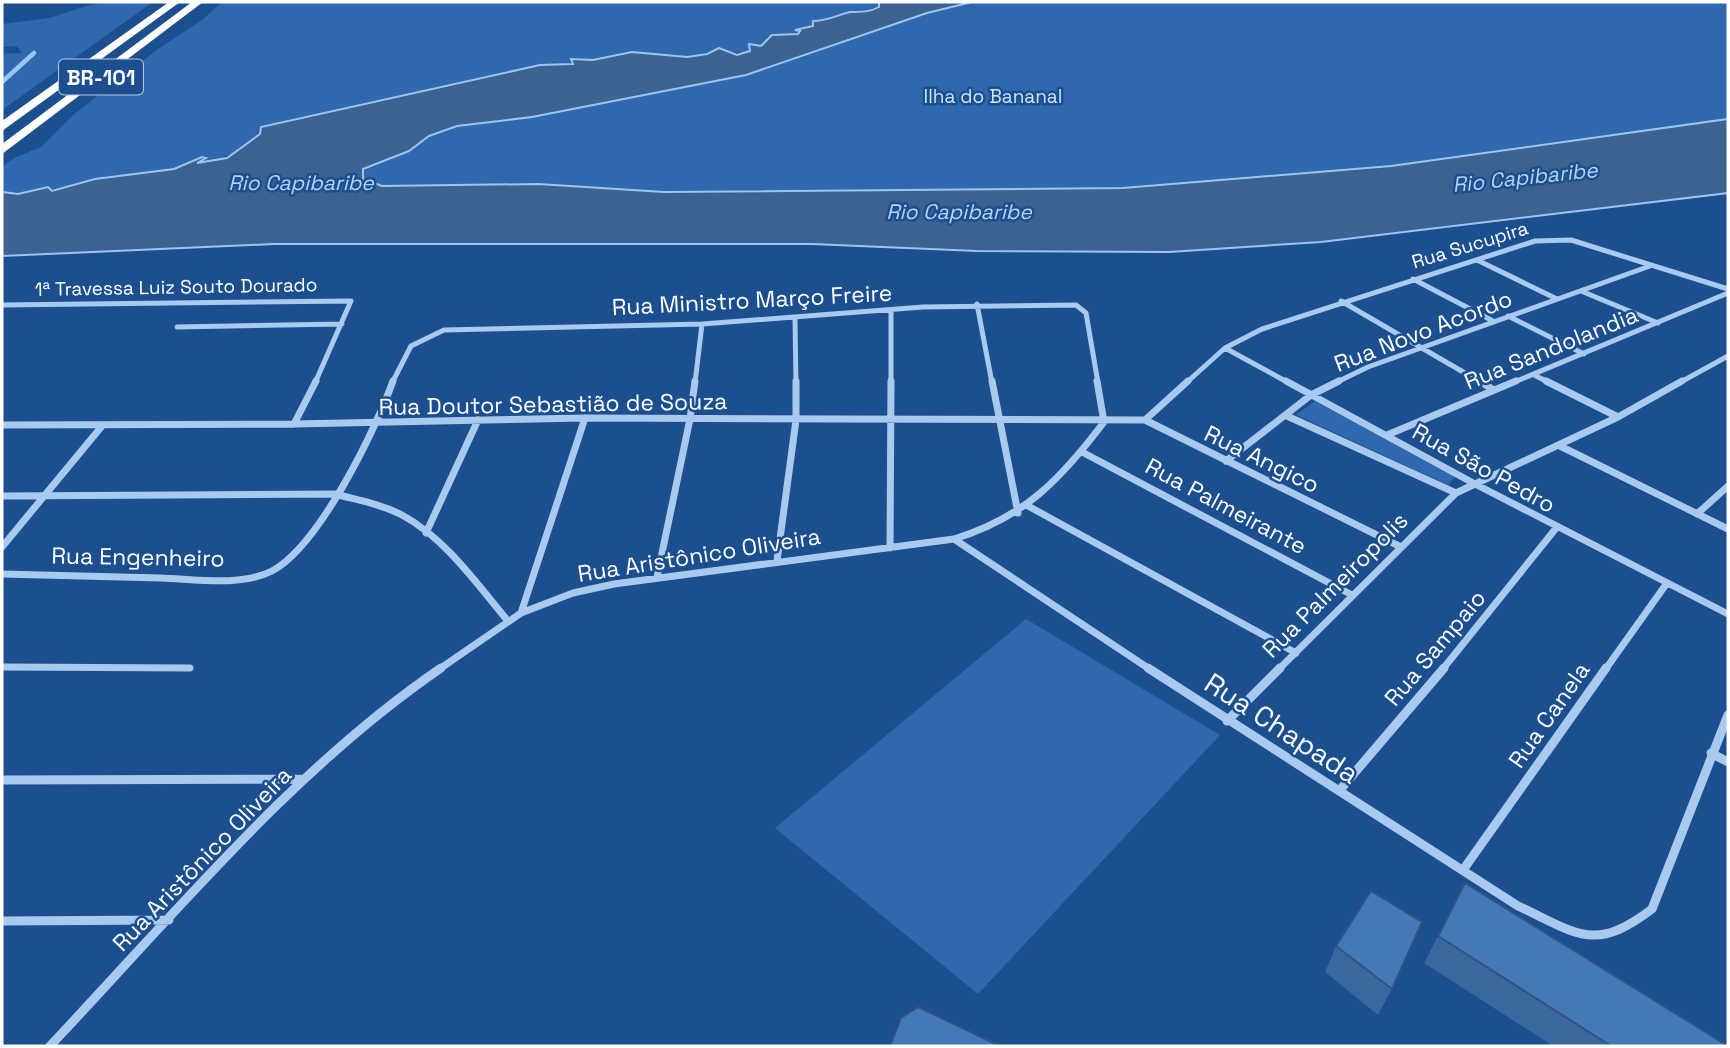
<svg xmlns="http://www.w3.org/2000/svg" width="1730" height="1048" font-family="'Space Grotesk',sans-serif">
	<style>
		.green { fill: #2e69ad }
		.water { fill: #3c6290; stroke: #9cc4f0; stroke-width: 2 }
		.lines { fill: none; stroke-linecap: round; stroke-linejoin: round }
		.stream { stroke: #9cc4f0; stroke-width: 4.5 }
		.street-far2 { stroke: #a9c9ee; stroke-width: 5 }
		.street-far1 { stroke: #a9c9ee; stroke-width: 7 }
		.street { stroke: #a9c9ee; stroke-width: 9 }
		.highway { fill: #fff; fill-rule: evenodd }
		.wall { fill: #3a679d }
		.building { fill: #4478b7; stroke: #305480; stroke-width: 2 }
		.labels { text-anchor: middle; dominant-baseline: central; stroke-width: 5; stroke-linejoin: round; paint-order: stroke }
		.far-park-label { font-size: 19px; fill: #cfe3fa; stroke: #1b4f8f }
		.far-street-label { font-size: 19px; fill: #fff; stroke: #1b4f8f }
		.shield { fill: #1b4f8f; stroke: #bbcadd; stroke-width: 2 }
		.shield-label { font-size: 21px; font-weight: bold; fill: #fff }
		.far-water-label { font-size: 21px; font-style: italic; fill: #b5d3f5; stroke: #1b4f8f }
		.street-label { font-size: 23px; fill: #fff; stroke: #1b4f8f }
		.near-street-label { font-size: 28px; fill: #fff; stroke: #1b4f8f }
	</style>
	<rect width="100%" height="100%" fill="#1b4f8f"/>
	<path class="green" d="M113 2H153L2 110V54L22 53 17 46 2 47V24L49 18 93 4Z
		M222 2H879L880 6 834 20 813 21V26L798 30 800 33 797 34 772 35 761 46 750 44V51C737 55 730 50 718 50 706 51 695 57 682 57 663 57 647 51 629 52 611 53 594 65 576 59L573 64 539 65 261 127 260 134C240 150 222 162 196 163L200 160 174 169 51 191 48 187 18 194 2 192V167L14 158 41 147 73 115 158 49 202 20Z
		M972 2H1728V119L1392 166 1123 188 664 192 538 184 382 186 363 179V169L409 151 429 136 457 126 532 117 746 75 927 13Z
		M1315 401 1456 476 1448 485 1296 415Z
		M1026 619 1220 735 978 994 775 828Z"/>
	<path class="water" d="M879 2H972L927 13 746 75 532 117 457 126 429 136 409 151 363 169V179L382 186 538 184 664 192 1123 188 1391 166 1728 119V193L1321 242 1169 252 977 251 812 244H274L2 256V192L18 194 48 187 52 191 95 179 174 169 202 157 206 158 197 163 227 158 260 134 261 127 540 65 573 64 571 59 593 60 632 52 687 57 707 54 719 48 737 55 750 51 749 44 761 46 772 35 798 34 800 31 795 30 813 26V21C829 21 842 13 851 12 861 12 870 12 879 7Z"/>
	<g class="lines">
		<path class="stream" d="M2 82 34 53"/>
		<path class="street-far2" d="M1477 260 1557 299
			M1413 279 1493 321
			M1581 291 1658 323
			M1341 301 1482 383
			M977 304 992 383
			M2 305 351 301 315 383
			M1508 316 1584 354
			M795 319 796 383
			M177 327 342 324
			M1225 348 1289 383
			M1534 375 1550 383
			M392 383 411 346 444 330 702 324 923 307 1076 305 1086 313 1098 383
			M695 383 702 324
			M891 383V310
			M1186 383 1225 348 1262 329 1535 241 1571 240 1728 289
			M1335 383 1368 367 1650 266
			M1512 383 1728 293
			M1679 383 1728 356"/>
		<path class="street-far1" d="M992 381 1018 513
			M1097 381 1104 422
			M1286 381 1475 484 1728 614
			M1479 381 1494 390
			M1546 381 1618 417
			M1287 416 1456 493
			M1145 420 1188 381
			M294 424 316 381
			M2 425 294 424 585 418 1145 420 1401 547
			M1387 435 1516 381
			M1560 446 1728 529
			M1082 452 1352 595
			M1226 461 1311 395 1339 381
			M2 496 335 494C357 500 381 504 402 515 445 538 477 584 508 621
			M1028 506 1296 653
			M1697 514 1728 486
			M426 533 478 420
			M954 539 1151 670
			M2 547 102 426
			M890 548 891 381
			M777 561 796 420V381
			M2 574C55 575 108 577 161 578 194 579 241 587 272 571 319 546 375 431 393 381
			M657 577 690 419 695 381
			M521 613 585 418
			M2 667 190 668
			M438 670 521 613 573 593 614 584 954 539C1025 517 1060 480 1104 422
			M1278 670 1456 493 1618 417 1682 381
			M1442 670 1557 527
			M1605 670 1667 583"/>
		<path class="street" d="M1148 668 1518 906C1578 934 1594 953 1652 909L1728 715
			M1227 721 1280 668
			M1711 753 1728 762
			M2 780 303 779
			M1339 791 1444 668
			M1463 870 1606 668
			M2 921 169 920
			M50 1046C173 916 292 770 441 668"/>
		<path class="highway" d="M169 2H180L2 131V121Z
			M192 2H203L2 154V144Z"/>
	</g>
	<path class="wall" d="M1465 883 1728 1046H1553L1424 963Z
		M1336 946 1392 989 1378 1015 1325 972Z"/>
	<path class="building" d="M1465 883 1728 1046H1611L1438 936Z
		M1371 891 1422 922 1392 989 1336 946Z
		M918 1007 1000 1046H890L901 1018Z"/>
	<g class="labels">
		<g class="far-park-label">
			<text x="993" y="96">Ilha do Bananal</text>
		</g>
		<g class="far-street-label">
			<text transform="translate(1470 245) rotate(-17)">Rua Sucupira</text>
			<text transform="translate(176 287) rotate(-1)">1ª Travessa Luiz Souto Dourado</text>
		</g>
		<rect class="shield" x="59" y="59.5" width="84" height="35" rx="5"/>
		<g class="shield-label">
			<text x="101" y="77">BR-101</text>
		</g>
		<g class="far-water-label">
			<text transform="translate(1525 177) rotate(-6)">Rio Capibaribe</text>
			<text x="301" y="182">Rio Capibaribe</text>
			<text x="959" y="211">Rio Capibaribe</text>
		</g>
		<g class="street-label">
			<text transform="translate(752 300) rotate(-3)">Rua Ministro Março Freire</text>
			<text transform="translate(1423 331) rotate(-21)">Rua Novo Acordo</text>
			<text transform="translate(1551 348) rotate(-22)">Rua Sandolandia</text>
			<text transform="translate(553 404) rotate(-1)">Rua Doutor Sebastião de Souza</text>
			<text transform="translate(1262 459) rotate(26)">Rua Angico</text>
			<text transform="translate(1484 468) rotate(29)">Rua São Pedro</text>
			<text transform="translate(1226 506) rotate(28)">Rua Palmeirante</text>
			<text transform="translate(699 555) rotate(-9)">Rua Aristônico Oliveira</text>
			<text transform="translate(138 557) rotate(1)">Rua Engenheiro</text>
			<text transform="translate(1335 585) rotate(-45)">Rua Palmeiropolis</text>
			<text transform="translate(1435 648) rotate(-50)">Rua Sampaio</text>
			<text transform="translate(1549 715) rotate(-55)">Rua Canela</text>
			<text transform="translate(202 859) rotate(-46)">Rua Aristônico Oliveira</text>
		</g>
		<g class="near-street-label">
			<text transform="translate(1282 728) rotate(33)">Rua Chapada</text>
		</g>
	</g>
	<rect width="1730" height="1048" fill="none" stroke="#ffffff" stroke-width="7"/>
</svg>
